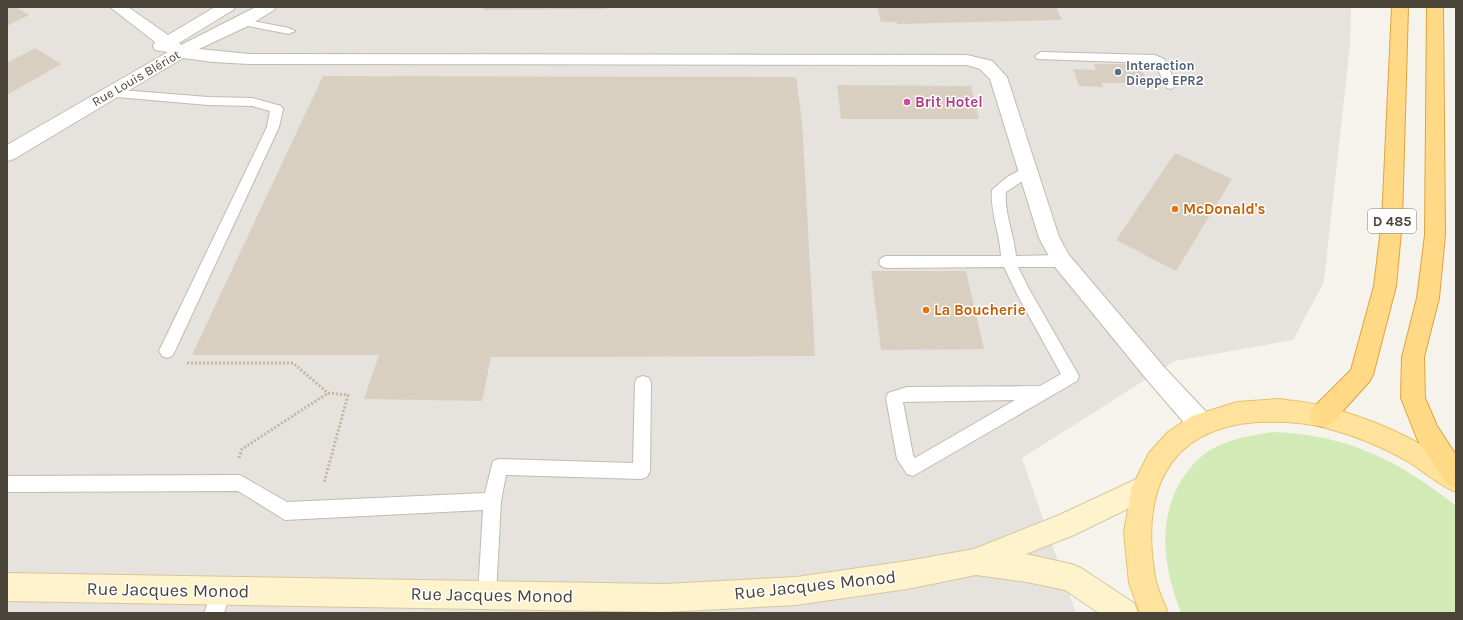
<svg xmlns="http://www.w3.org/2000/svg" width="1463" height="620" font-family="Karla,sans-serif">
	<style>
		.industrial { fill: #e6e2dd }
		.green { fill: #d2eab5 }
		.building { fill: #d8cfc1 }
		.lines { fill: none; stroke-linecap: round; stroke-linejoin: round }
		.service-casing { stroke: #c2bbae; stroke-width: 2 }
		.minor-casing { stroke: #c2bbae; stroke-width: 2 }
		.secondary-casing { stroke: #d6c79b; stroke-width: 2 }
		.primary-casing { stroke: #e6c16a; stroke-width: 2 }
		.trunk-casing { stroke: #e0a43c; stroke-width: 2 }
		.path { stroke: #c4b79f; stroke-width: 3; stroke-dasharray: 2 2; stroke-linecap: butt }
		.service { fill: #fff; fill-rule: evenodd }
		.minor { fill: #fff; fill-rule: evenodd }
		.secondary { fill: #fff3cd; fill-rule: evenodd }
		.primary { fill: #ffe39c; fill-rule: evenodd }
		.trunk { fill: #ffd985; fill-rule: evenodd }
		.service-dot { fill: #5c6f8a; stroke: #fff; stroke-width: 1.5 }
		.hotel-dot { fill: #d1479c; stroke: #fff; stroke-width: 1.5 }
		.food-dot { fill: #e8710a; stroke: #fff; stroke-width: 1.5 }
		.labels { text-anchor: middle; dominant-baseline: central; stroke-width: 3; stroke-linejoin: round; paint-order: stroke }
		.far-service-label { font-size: 13px; font-weight: bold; fill: #4e5e75; stroke: #fff; text-anchor: start }
		.far-street-label { font-size: 13px; fill: #4b4439; stroke: #fff }
		.shield { fill: #fff; stroke: #817c74; stroke-width: 1 }
		.shield-label { font-size: 14px; font-weight: bold; fill: #4b4439 }
		.hotel-label { font-size: 15px; font-weight: bold; fill: #b23c85; stroke: #fff; text-anchor: start }
		.food-label { font-size: 15px; font-weight: bold; fill: #c56008; stroke: #fff; text-anchor: start }
		.near-street-label { font-size: 18px; fill: #4b4439; stroke: #fff }
	</style>
	<rect width="100%" height="100%" fill="#f6f3ec"/>
	<path class="industrial" d="M7 7H1351L1350 44 1324 282 1293 340 1175 361 1022 458 1076 613H7Z"/>
	<path class="green" d="M1273 432C1348 435 1398 460 1456 506V613H1181C1174 594 1168 575 1166 554 1161 511 1180 462 1222 444 1239 437 1255 435 1273 432Z"/>
	<path class="building" d="M7 7H16L29 15 7 26Z
		M484 7H607L606 9 483 10Z
		M877 7H1056L1062 20 897 24V22H881Z
		M35 48 61 64 7 95V63Z
		M1094 64H1139L1148 83H1101L1103 87 1079 86 1073 69 1096 70Z
		M323 76 796 77 802 121 815 356 491 357 482 401 364 399 379 355H192Z
		M837 85 971 86 979 119H841Z
		M1175 153 1232 179 1176 271 1116 240Z
		M871 271H966L984 349 881 350Z"/>
	<g class="lines">
		<defs>
			<path id="service" d="M242 19 289 28 295 31 289 34 238 24 236 22Z
				M1041 52 1155 55 1164 59 1177 85 1171 89 1167 88 1155 64 1153 63 1037 59 1035 56Z
				M109 89 208 97 252 98 281 106 283 109 279 127 175 351 172 356 167 358 162 356 159 351 267 127 270 111 252 106 208 105 105 96 103 93Z
				M1028 166 1033 168 1035 171 1033 174 1006 192C1004 213 1014 234 1016 256L1062 255 1067 257 1069 261 1067 265 1062 267H1018L1029 289 1079 376 1077 381 913 476 907 474 897 459 886 398 888 393 907 387 1040 386 1061 374 1018 296 1004 267 886 268 881 266 879 262 881 258 886 256H1001C1000 234 990 212 992 190L1007 177ZM1015 400 915 458 913 455 903 402Z
				M643 376 649 378 651 383 650 471 647 477 641 479 506 475 501 501 496 595 494 602 487 604 480 602 478 595 483 510 285 520 238 491 7 492V476L240 475 287 502 485 493 493 461 499 459 633 463 635 383 637 378Z
				M222 582 229 584 231 591 224 613H204L215 584Z"/>
			<path id="minor" d="M110 7H128L168 35 215 7H235L233 10 179 43 181 45 256 7H276L274 10 248 26 199 49 249 54 967 55 992 61 1007 77 1059 237 1069 255 1164 367 1210 416 1213 424 1210 432 1201 435 1192 432 1148 381 1055 267 1039 238 990 79 980 69 967 65 249 64 213 62 183 58 14 159 7 161V145L168 52 155 50 153 46 155 42Z"/>
			<path id="secondary" d="M1145 475 1154 478 1158 487 1154 496 1074 535 1026 554 1071 564 1081 568 1134 603 1138 613H1099L1065 590 1027 582 976 575 907 589 796 605 665 612 7 601V573L665 584 796 577 907 561 974 549 1057 516Z"/>
			<path id="primary" d="M1278 399C1293 401 1309 402 1323 406 1372 418 1415 438 1456 466V492C1438 485 1424 471 1407 461 1381 446 1353 435 1323 427 1302 422 1279 421 1257 422 1162 429 1140 499 1156 582 1159 592 1164 603 1168 613H1140L1129 583 1124 532 1132 487 1149 453 1168 432 1192 416 1237 402Z"/>
			<path id="trunk" d="M1392 7H1408L1402 221 1396 286 1373 375 1369 382 1331 424 1322 427 1313 424 1310 416 1313 408 1351 370 1374 286 1382 221Z
				M1427 7H1443L1445 235 1439 298 1424 357 1425 398 1437 426 1456 455V488L1447 484 1418 441 1401 398 1402 357 1417 298 1425 235Z"/>
		</defs>
		<use href="#service" class="service-casing"/>
		<use href="#minor" class="minor-casing"/>
		<use href="#secondary" class="secondary-casing"/>
		<use href="#primary" class="primary-casing"/>
		<use href="#trunk" class="trunk-casing"/>
		<path class="path" d="M187 363H293L328 393 348 395 324 483
			M239 458 242 449 328 393"/>
		<use href="#service" class="service"/>
		<use href="#minor" class="minor"/>
		<use href="#secondary" class="secondary"/>
		<use href="#primary" class="primary"/>
		<use href="#trunk" class="trunk"/>
	</g>
	<circle class="service-dot" cx="1118" cy="72" r="4"/>
	<circle class="hotel-dot" cx="907" cy="102" r="4"/>
	<g class="food-dot">
		<circle cx="1175" cy="209" r="4"/>
		<circle cx="926" cy="310" r="4"/>
	</g>
	<g class="labels">
		<g class="far-service-label">
			<text x="1126" y="65">Interaction<tspan x="1126" dy="15">Dieppe EPR2</tspan></text>
		</g>
		<g class="far-street-label">
			<text transform="translate(136 78) rotate(-30)">Rue Louis Blériot</text>
		</g>
		<rect class="shield" x="1368" y="209" width="48" height="24" rx="3"/>
		<g class="shield-label">
			<text x="1392" y="221">D 485</text>
		</g>
		<g class="hotel-label">
			<text x="915" y="102">Brit Hotel</text>
		</g>
		<g class="food-label">
			<text x="1183" y="209">McDonald's</text>
			<text x="934" y="310">La Boucherie</text>
		</g>
		<g class="near-street-label">
			<text transform="translate(815 585) rotate(-6)">Rue Jacques Monod</text>
			<text transform="translate(168 590) rotate(1)">Rue Jacques Monod</text>
			<text transform="translate(492 595) rotate(1)">Rue Jacques Monod</text>
		</g>
	</g>
	<rect width="1463" height="620" fill="none" stroke="#4b4439" stroke-width="16"/>
</svg>
